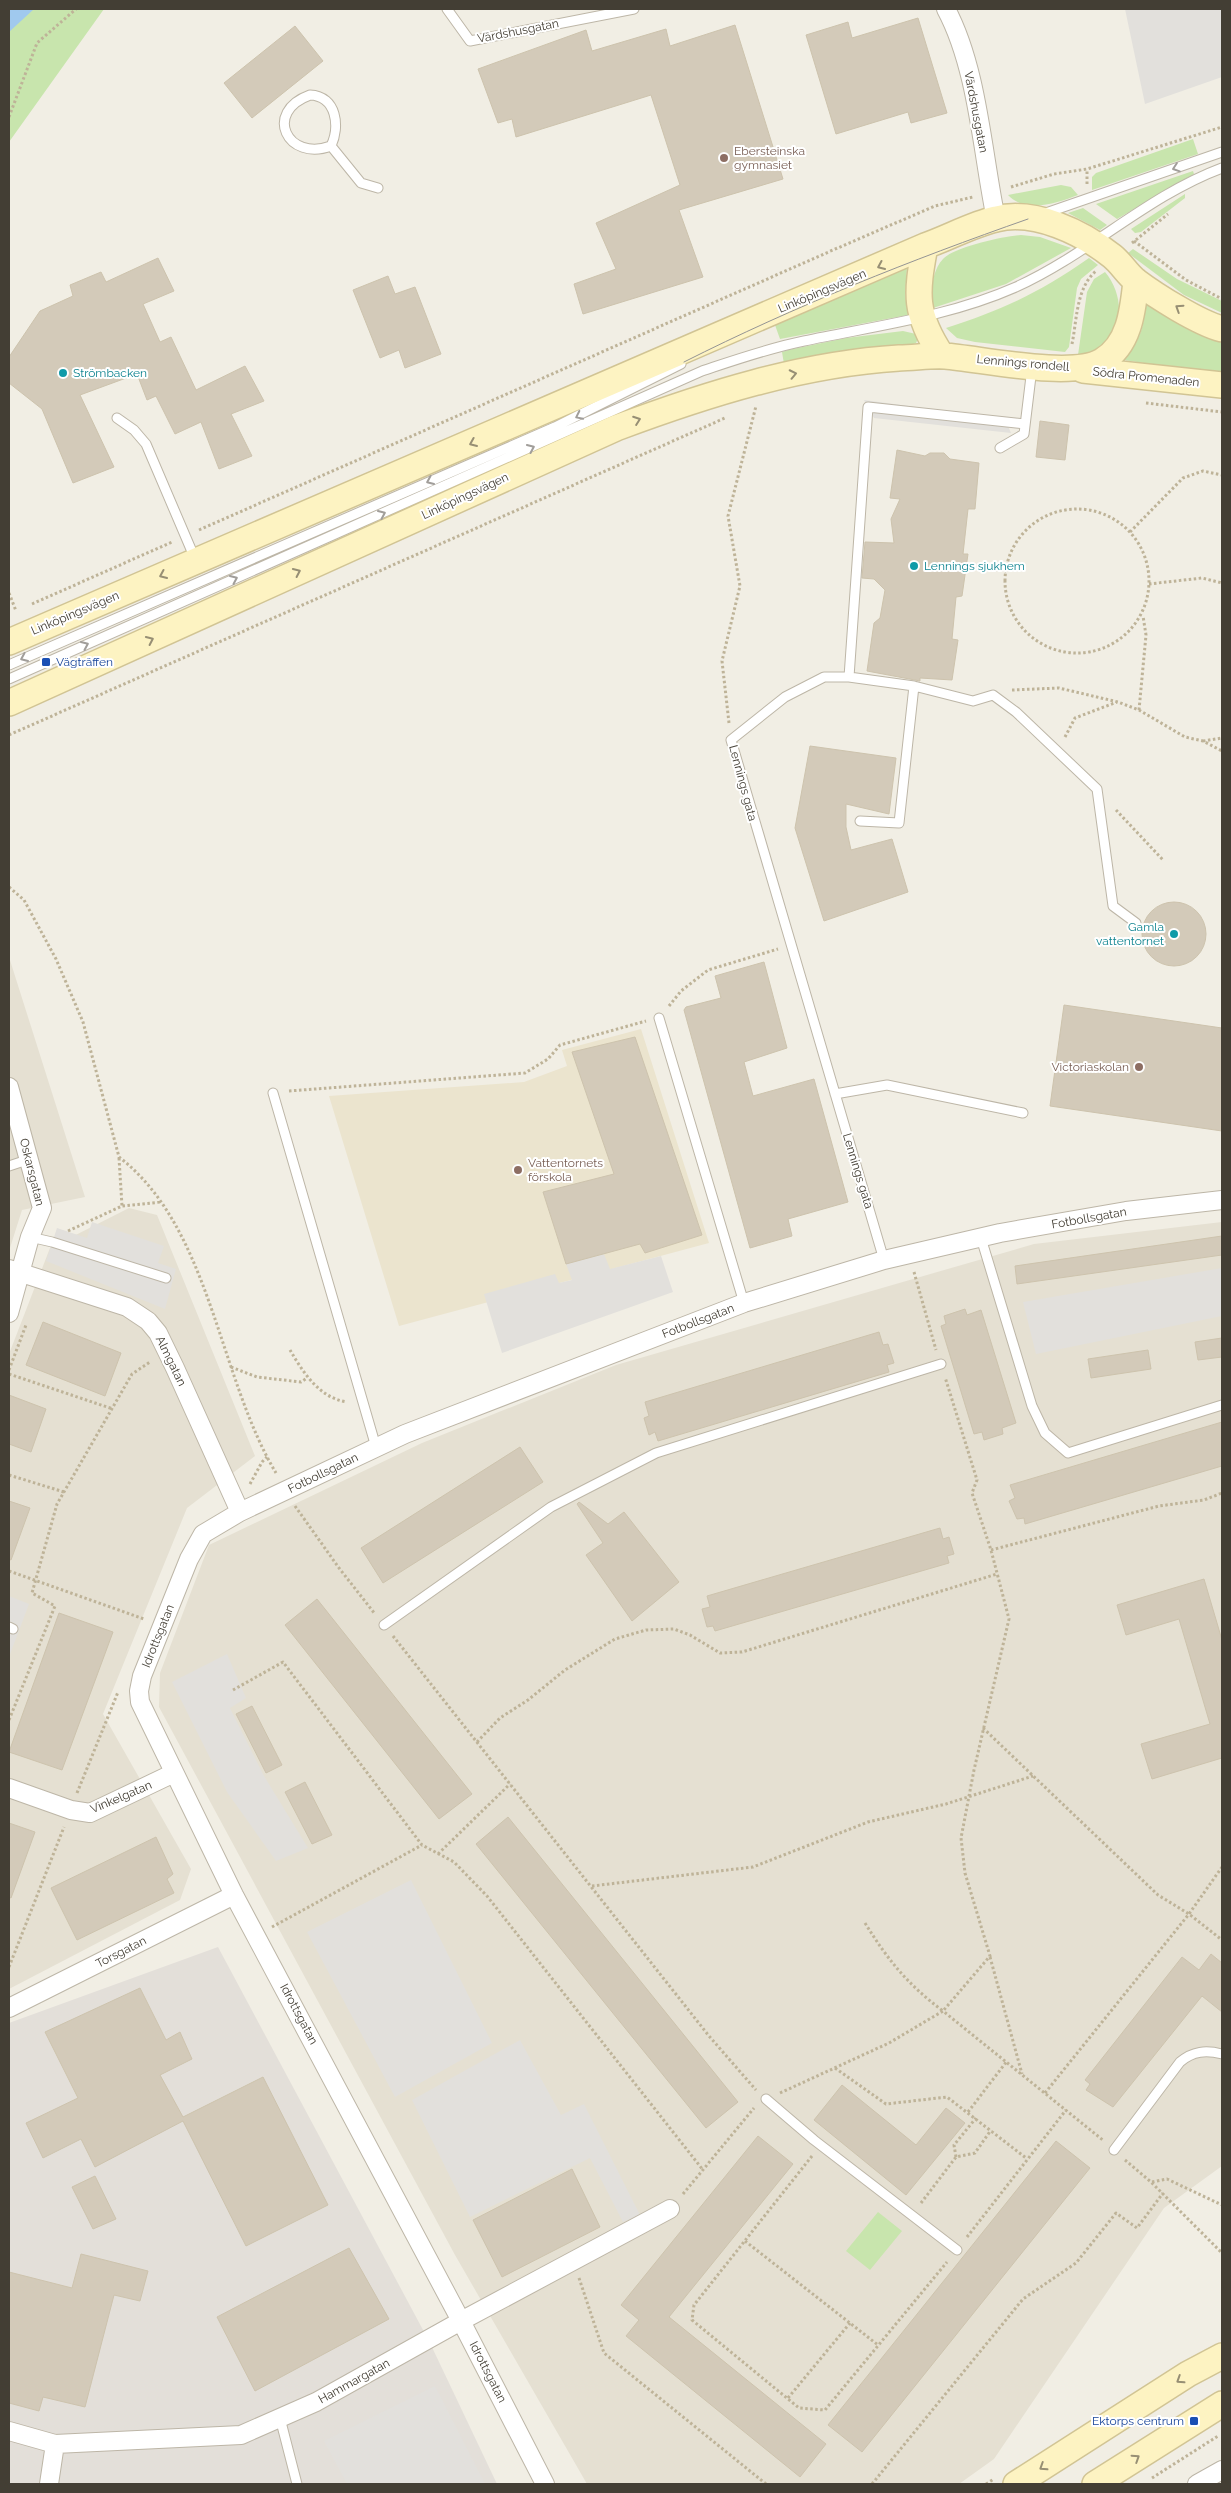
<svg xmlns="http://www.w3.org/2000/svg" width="1231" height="2493" font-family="Raleway,sans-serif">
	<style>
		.residential { fill: #e5e0d2 }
		.industrial { fill: #e3dfd9 }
		.education { fill: #ebe4ce }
		.green { fill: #c8e5ad }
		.parking { fill: #e2e0dc }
		.water { fill: #a0c9ee }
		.building { fill: #d3cab9; stroke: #cdc3ad }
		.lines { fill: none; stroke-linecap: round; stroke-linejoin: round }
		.lane-casing { stroke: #bdb6a7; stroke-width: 11 }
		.street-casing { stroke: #bdb6a7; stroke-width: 20 }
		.secondary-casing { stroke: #d1c494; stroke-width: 28 }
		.path { stroke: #beb398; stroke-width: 3; stroke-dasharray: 2.5 2.5; stroke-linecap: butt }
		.lane { stroke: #fff; stroke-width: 9 }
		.street { stroke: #fff; stroke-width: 18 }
		.secondary { stroke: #fdf3c2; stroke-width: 25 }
		.tram { stroke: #949494; stroke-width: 1 }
		.oneway { stroke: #a19e9a }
		.oneway2 { stroke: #978f74 }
		.education-dot { fill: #8d6e63; stroke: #fff; stroke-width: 2 }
		.culture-dot { fill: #0f9aa8; stroke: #fff; stroke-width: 2 }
		.transit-dot { fill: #1a4fb4; stroke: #fff; stroke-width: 2 }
		.labels { text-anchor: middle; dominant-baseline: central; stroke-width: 4; stroke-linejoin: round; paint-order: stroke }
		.street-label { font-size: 12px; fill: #433e34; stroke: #fff }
		.education-label { font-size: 12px; fill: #785e54; stroke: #fff; text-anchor: start }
		.culture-label { font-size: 12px; fill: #0d838f; stroke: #fff; text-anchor: start }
		.transit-label { font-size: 12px; fill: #164399; stroke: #fff; text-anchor: start }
	</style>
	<rect width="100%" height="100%" fill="#f1eee4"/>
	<path class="residential" d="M9 957 85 1197 22 1210 9 1251Z
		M129 1208 157 1215 255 1456 187 1508 103 1714 191 1869 180 1900 9 1989V1354L50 1248Z
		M1222 1222V2166L1164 2208 994 2459 959 2484H587L455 2255 159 1707 160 1673 209 1545 422 1443 616 1365 1034 1244Z"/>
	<path class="industrial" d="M218 1947 430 2343 497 2484H9V2023Z"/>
	<path class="education" d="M641 1029 709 1243 399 1326 329 1096 524 1082 567 1066 562 1050Z"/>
	<path class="green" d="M9 9H104L9 142Z
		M1193 139 1198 154 1092 190V177L1096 173Z
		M1193 171 1194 174 1117 219 1096 204Z
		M1061 185 1071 187 1078 195C1057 203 1026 214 1008 195Z
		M1185 194V198L1141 232 1135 233 1131 229Z
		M1083 208 1107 225 1100 230 1068 213Z
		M1021 235 1040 237 1071 248 1006 284 933 308C931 292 931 272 943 259 954 247 1004 236 1021 235Z
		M1133 249 1177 279 1222 301V313L1184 295 1128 253Z
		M1089 258 1098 265 1081 279 1077 288 1069 347 1065 352 975 342 957 338 946 328C1002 310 1041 292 1089 258Z
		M907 268 905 294 908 315 780 339 775 325Z
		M1105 272C1124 294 1126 334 1098 350 1092 353 1084 353 1078 355L1087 292 1094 279Z
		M1145 301 1189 330 1222 343V375L1124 360 1122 357C1141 343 1145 324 1145 301Z
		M903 331 916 334 918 339 916 343 911 345 859 349 784 364 782 352 788 350 846 338Z
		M878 2212 902 2231 870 2270 846 2251Z"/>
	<path class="parking" d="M1125 9H1222V77L1145 104Z
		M864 400 1005 419 1011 433 874 418Z
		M92 1222 164 1246 158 1263 176 1269 165 1309 46 1261 57 1228 87 1238Z
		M604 1254 610 1269 661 1256 673 1292 502 1353 484 1294 555 1274 559 1283 572 1280 566 1264Z
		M1222 1268V1316L1036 1354 1023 1302Z
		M9 1596 29 1604 9 1657Z
		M227 1654 246 1698 230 1708 264 1776 308 1848 276 1861 227 1792 172 1682Z
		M411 1880 492 2043 395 2097 307 1932Z
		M520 2040 561 2115 584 2104 640 2215 623 2222 590 2158 470 2217 412 2100Z
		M435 2386 485 2484H347L324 2441Z"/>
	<path class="water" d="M9 9H34L9 32Z"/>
	<path class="building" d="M918 18 947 113 911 123 908 112 836 134 806 35 848 22 852 38Z
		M735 25 783 179 679 210 703 277 583 314 574 284 616 269 596 223 680 185 651 95 516 137 512 119 498 123 478 69 586 30 592 51 666 29 670 46Z
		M295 26 323 61 252 118 224 83Z
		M158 258 174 291 143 304 160 342 171 337 196 390 245 366 264 401 231 414 252 456 219 469 201 422 175 434 156 396 147 400 137 374 80 395 114 467 73 483 42 409 9 383V357L40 311 73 296 70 285 101 272 106 282Z
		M388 276 395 294 415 287 441 354 405 368 399 350 380 358 353 290Z
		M1040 421 1069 425 1065 460 1036 457Z
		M897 450 925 456 930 453H944L950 459 979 463 975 509H968L963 554H968L962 596 956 597 952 639 958 640 952 680 920 678V681L867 671 874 623 880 618 885 590 874 579 862 578 865 542 894 543 891 519 900 499 890 498Z
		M810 746 896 758 889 814 846 804V827L851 850 892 839 908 892 824 921 795 828Z
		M1142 934a32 32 0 1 1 64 0a32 32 0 1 1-64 0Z
		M764 962 787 1048 744 1062 753 1096 814 1079 848 1202 788 1219 792 1236 750 1248 684 1010 686 1007 721 998 715 976Z
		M1064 1005 1222 1028V1131L1050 1106Z
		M635 1037 702 1235 645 1253 640 1244 566 1264 543 1192 614 1174 572 1052Z
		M1222 1236V1255L1017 1284 1015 1266Z
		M965 1309 967 1315 981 1310 1016 1423 1002 1428 1003 1434 984 1440 982 1432 974 1434 941 1326 946 1324 944 1316Z
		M43 1322 121 1353 105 1396 26 1365Z
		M879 1332 883 1345 888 1344 894 1363 887 1365 889 1372 658 1441 655 1432 649 1435 644 1418 649 1416 645 1402Z
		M1222 1338V1357L1198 1360 1195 1342Z
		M1148 1350 1151 1369 1091 1378 1088 1359Z
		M9 1395 46 1409 31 1452 9 1444Z
		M1222 1422V1466L1025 1524 1024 1518 1017 1519 1009 1501 1015 1498 1010 1485Z
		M520 1447 543 1482 383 1583 361 1548Z
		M9 1501 30 1508 11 1560 9 1559Z
		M579 1502 608 1524 624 1512 679 1582 632 1621 586 1555 603 1543 577 1504Z
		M940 1528 943 1539 949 1537 954 1554 947 1556 949 1563 715 1631 713 1626 707 1627 702 1609 710 1607 707 1596Z
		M1204 1579 1222 1640V1758L1152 1779 1141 1744 1210 1724 1179 1619 1126 1635 1117 1605Z
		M317 1599 472 1794 439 1819 285 1625Z
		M59 1613 113 1632 62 1770 9 1752Z
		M252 1706 282 1765 266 1773 236 1714Z
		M305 1782 332 1835 312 1844 285 1792Z
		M508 1817 738 2102 706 2128 476 1844Z
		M9 1823 35 1832 11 1898 9 1897Z
		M156 1837 173 1874 167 1879 174 1893 77 1940 51 1888Z
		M1211 1954 1222 1963V2012L1202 1996 1113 2107 1086 2090 1090 2084 1085 2080 1182 1957 1199 1970Z
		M140 1988 166 2040 180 2032 192 2059 160 2075 183 2117 263 2077 328 2205 246 2246 183 2121 95 2167 81 2139 43 2158 26 2123 78 2098 45 2032Z
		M842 2085 916 2145 946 2108 965 2123 906 2195 814 2120Z
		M758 2136 793 2164 669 2317 826 2444 800 2477 626 2336 639 2320 621 2305Z
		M1056 2141 1090 2168 862 2452 828 2425Z
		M572 2169 600 2227 502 2277 473 2220Z
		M95 2176 116 2219 93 2229 72 2187Z
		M349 2248 389 2319 255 2391 217 2317Z
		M81 2254 148 2271 140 2301 114 2295 85 2407 43 2397 39 2411 9 2403V2272L72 2288Z"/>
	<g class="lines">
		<defs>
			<path id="lane" d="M447 9 470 41 634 9
				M310 95C337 96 340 127 331 146 287 162 263 112 310 95Z
				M331 146 361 183 378 188
				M1043 214 1222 152
				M117 418 134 430 146 444 196 561
				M1000 448 1024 434 1032 368
				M9 665 555 427 681 364
				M849 677 868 407 1025 424
				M9 679 702 371C735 360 769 348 804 341 875 326 948 317 1016 287 1089 254 1147 196 1222 168
				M860 821 899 823 914 686
				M659 1018 744 1303
				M273 1093 376 1447
				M835 1094 887 1085 1023 1113
				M9 1166 30 1159
				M30 1237 52 1242 166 1278
				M981 1238 1032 1406 1045 1433 1068 1453 1222 1405
				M884 1260 731 740 785 697 824 677H849L914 686 973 701 993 695 1016 712 1097 789 1113 906 1136 923
				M384 1625 551 1507 656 1453 941 1364
				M9 1627 13 1629
				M766 2099 814 2140 957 2250
				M1114 2150 1180 2062C1193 2051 1206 2050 1222 2054
				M280 2418 297 2484"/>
			<path id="street" d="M946 9C978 69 982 152 996 219
				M9 1087 42 1208 30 1237 9 1313
				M9 1269 127 1307 148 1321 158 1333 175 1368 240 1512
				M9 1788 71 1810 90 1813 174 1773
				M9 2008 234 1895
				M9 2431 55 2444 241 2435 316 2402 461 2321 670 2209
				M49 2484 55 2444
				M545 2484 461 2321 234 1895 140 1702 139 1691 142 1676 189 1559 203 1534 240 1512 405 1434 744 1303 884 1260 1000 1233 1126 1211 1222 1200
				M1197 2484 1222 2470"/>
			<path id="secondary" d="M925 246C916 294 914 314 942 356
				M1083 370 1222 385
				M9 642 925 246C948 238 973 224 996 219 1035 209 1083 233 1112 256 1121 263 1127 274 1136 281 1156 296 1199 323 1222 329
				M9 703 616 428C707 394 802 364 899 358 914 358 930 355 945 356 982 359 1072 379 1102 361 1130 345 1133 309 1136 281
				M1016 2484 1188 2374 1222 2356
				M1095 2484 1222 2404"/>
		</defs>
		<use href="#lane" class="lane-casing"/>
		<use href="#street" class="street-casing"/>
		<use href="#secondary" class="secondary-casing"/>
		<path class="path" d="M9 117 37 43 76 9
			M1087 184V169
			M1011 187 1054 174 1087 169 1222 127
			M1134 241 1186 280 1222 299
			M1132 243 1168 214
			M1072 344C1077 320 1076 288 1096 271
			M1146 403 1222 412
			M1005 581a72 72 0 1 1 144 0a72 72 0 1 1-144 0Z
			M199 530 833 250 935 206 973 197
			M1130 532 1183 478 1203 471 1222 475
			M990 569 1006 571
			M1149 584 1202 578 1222 583
			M9 593 16 611
			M32 604 172 542
			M1012 690 1059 688 1118 702 1139 710 1185 737 1203 741 1222 751
			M1139 710 1146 635 1143 616
			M729 723 722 661 740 586 728 516 756 406
			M9 735 725 418
			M1065 737 1075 718 1117 702
			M1203 741 1222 738
			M1116 810 1164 861
			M9 887 24 900 56 959 83 1022 119 1157C211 1228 218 1376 276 1473
			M669 1006 681 991 708 970 778 949
			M289 1091 525 1073 548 1059 560 1045 646 1021
			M119 1158 122 1206
			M68 1231 122 1206 161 1202
			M914 1272 936 1350
			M290 1350C303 1372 319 1398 347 1402
			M231 1367 257 1377 301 1382 307 1378
			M9 1370 26 1325
			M9 1374 113 1409
			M9 1475 64 1492
			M250 1484 262 1462 267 1457
			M295 1506 339 1568 375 1614
			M991 1550 1159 1506 1204 1500 1222 1493
			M9 1571 144 1619
			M393 1636 709 2036 756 2090
			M233 1690 283 1662 422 1845 454 1862 487 1896 703 2170
			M9 1720 55 1606 32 1593 57 1504 132 1374 150 1362
			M983 1728 1158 1895 1189 1914 1222 1940
			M477 1742 500 1718 528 1700 565 1670 615 1639 646 1630 674 1629 690 1635 720 1653 742 1652 997 1574
			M77 1793 118 1692
			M438 1854 510 1784
			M592 1886 753 1867 868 1822 946 1804 1033 1776
			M865 1923C888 1960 907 1984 943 2011L990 1956 965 1873 961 1838 974 1770 1009 1619 991 1550 972 1493 977 1480 945 1377
			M272 1927 422 1845
			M990 1957 1022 2074
			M9 1967 64 1827
			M835 2068 886 2104 947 2097 1026 2158
			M780 2093 889 2043 943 2011 1104 2141
			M1045 2093 1189 1914 1222 1867
			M968 2112 1007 2061
			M812 2156 694 2305 692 2320 799 2408 825 2410 947 2262
			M956 2157 954 2145 976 2118
			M1125 2160 1151 2182 1222 2253
			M1152 2182 1167 2179 1222 2205
			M683 2194 754 2108
			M921 2203 956 2157 975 2153 991 2130
			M967 2237 1066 2110
			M745 2241 878 2345
			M579 2278 604 2353 766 2484
			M788 2398 850 2323
			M1152 2478 1218 2436
			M872 2484 1023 2299 1076 2263 1116 2213 1137 2228 1163 2193
			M986 2484 994 2479"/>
		<use href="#lane" class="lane"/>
		<use href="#street" class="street"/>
		<use href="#secondary" class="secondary"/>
		<path class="tram" d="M684 362C795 306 911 260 1028 219"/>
	</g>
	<defs><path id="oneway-chevron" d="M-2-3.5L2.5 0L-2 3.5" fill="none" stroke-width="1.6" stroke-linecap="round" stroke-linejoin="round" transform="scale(1.25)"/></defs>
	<g class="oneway">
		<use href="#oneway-chevron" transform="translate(1176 168) rotate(161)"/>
		<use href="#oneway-chevron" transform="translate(579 416) rotate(154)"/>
		<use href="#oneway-chevron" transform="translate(531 448) rotate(-24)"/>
		<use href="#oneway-chevron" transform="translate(430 481) rotate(156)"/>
		<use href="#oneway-chevron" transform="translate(382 514) rotate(-24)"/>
		<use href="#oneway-chevron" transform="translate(234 579) rotate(-24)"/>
		<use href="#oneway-chevron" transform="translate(85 645) rotate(-24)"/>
		<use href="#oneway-chevron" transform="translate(24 658) rotate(156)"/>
	</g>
	<g class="oneway2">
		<use href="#oneway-chevron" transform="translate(881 266) rotate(156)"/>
		<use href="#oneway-chevron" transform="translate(1179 308) rotate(-147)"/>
		<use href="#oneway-chevron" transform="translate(793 374) rotate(-12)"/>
		<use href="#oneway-chevron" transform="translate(637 420) rotate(-20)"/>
		<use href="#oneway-chevron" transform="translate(473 443) rotate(157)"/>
		<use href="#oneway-chevron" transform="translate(297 572) rotate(-25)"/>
		<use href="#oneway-chevron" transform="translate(163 575) rotate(156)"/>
		<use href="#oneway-chevron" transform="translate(150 640) rotate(-25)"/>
		<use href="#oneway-chevron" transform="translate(1180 2380) rotate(147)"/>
		<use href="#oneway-chevron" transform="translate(1136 2458) rotate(-33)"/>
		<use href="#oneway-chevron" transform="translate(1043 2467) rotate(147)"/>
	</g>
	<g class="education-dot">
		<circle cx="724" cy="158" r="5"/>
		<circle cx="1139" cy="1067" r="5"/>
		<circle cx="518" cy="1170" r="5"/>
	</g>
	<g class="culture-dot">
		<circle cx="63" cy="373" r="5"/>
		<circle cx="914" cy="566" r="5"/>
		<circle cx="1174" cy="934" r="5"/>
	</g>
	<g class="transit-dot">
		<rect x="41" y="657" width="10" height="10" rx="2.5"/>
		<rect x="1189" y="2416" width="10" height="10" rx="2.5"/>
	</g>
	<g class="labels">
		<g class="street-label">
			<text transform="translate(518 31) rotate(-11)">Värdshusgatan</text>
			<text transform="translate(976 112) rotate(79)">Värdshusgatan</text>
			<text transform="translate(822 291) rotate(-23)">Linköpingsvägen</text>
			<text transform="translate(1023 363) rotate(5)">Lennings rondell</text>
			<text transform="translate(1146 377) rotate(6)">Södra Promenaden</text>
			<text transform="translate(465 496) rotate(-25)">Linköpingsvägen</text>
			<text transform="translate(75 613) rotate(-23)">Linköpingsvägen</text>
			<text transform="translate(743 783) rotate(75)">Lennings gata</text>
			<text transform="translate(858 1171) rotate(73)">Lennings gata</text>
			<text transform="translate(32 1172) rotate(76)">Oskarsgatan</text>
			<text transform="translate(1089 1218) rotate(-10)">Fotbollsgatan</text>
			<text transform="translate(698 1321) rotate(-21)">Fotbollsgatan</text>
			<text transform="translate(171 1361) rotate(64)">Almgatan</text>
			<text transform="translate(323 1473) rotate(-26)">Fotbollsgatan</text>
			<text transform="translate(158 1636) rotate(-68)">Idrottsgatan</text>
			<text transform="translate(121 1797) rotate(-23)">Vinkelgatan</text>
			<text transform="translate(121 1952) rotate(-27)">Torsgatan</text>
			<text transform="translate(299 2014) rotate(62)">Idrottsgatan</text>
			<text transform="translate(488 2372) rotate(63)">Idrottsgatan</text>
			<text transform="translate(354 2381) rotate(-29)">Hammargatan</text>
		</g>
		<g class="education-label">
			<text x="734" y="151">Ebersteinska<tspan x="734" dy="14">gymnasiet</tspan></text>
			<text x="1129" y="1067" text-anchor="end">Victoriaskolan</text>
			<text x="528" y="1163">Vattentornets<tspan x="528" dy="14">förskola</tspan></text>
		</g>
		<g class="culture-label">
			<text x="73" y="373">Strömbacken</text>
			<text x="924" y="566">Lennings sjukhem</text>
			<text x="1164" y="927" text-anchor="end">Gamla<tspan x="1164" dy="14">vattentornet</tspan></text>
		</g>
		<g class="transit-label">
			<text x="56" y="662">Vägträffen</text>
			<text x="1184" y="2421" text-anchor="end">Ektorps centrum</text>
		</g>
	</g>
	<rect width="1231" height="2493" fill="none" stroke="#433e34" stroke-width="20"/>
</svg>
